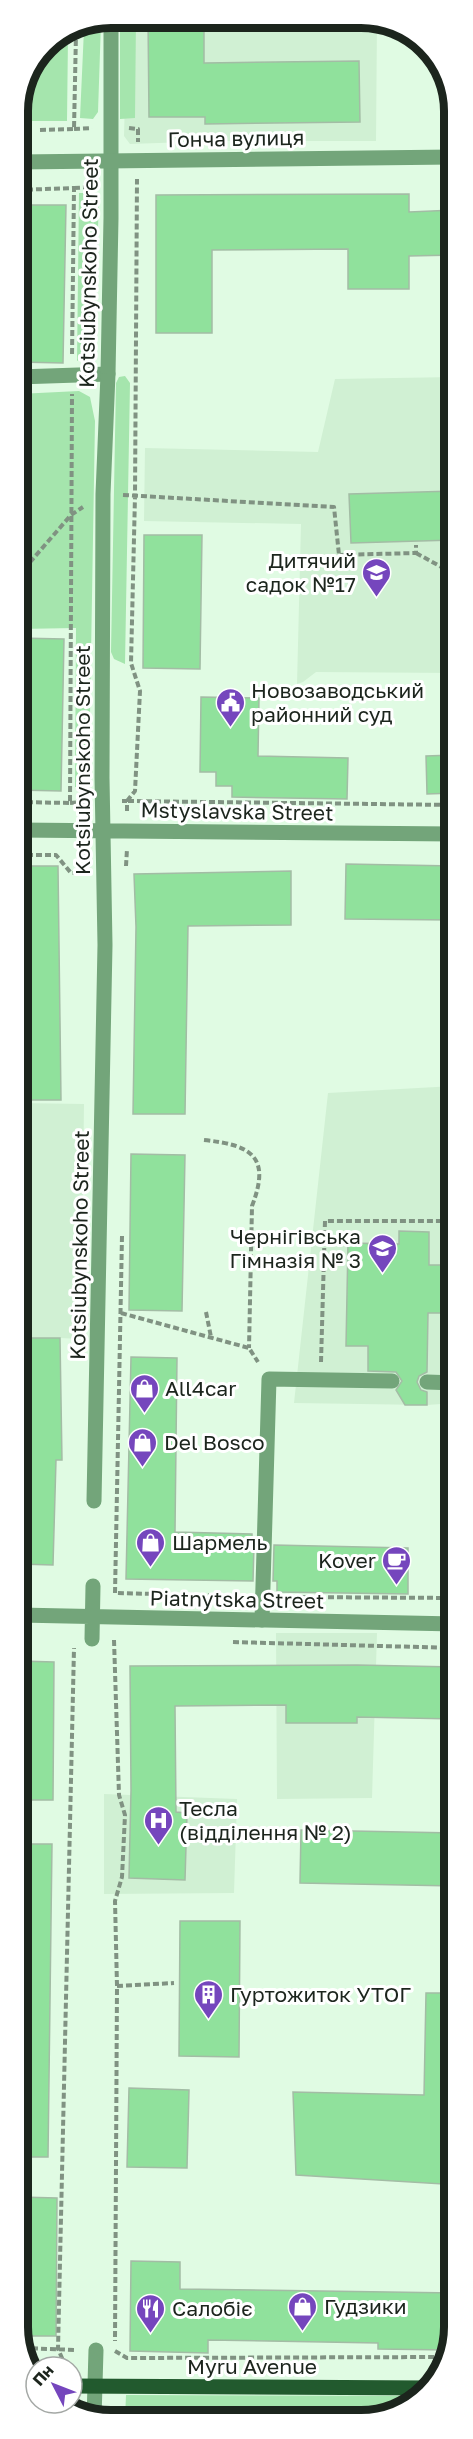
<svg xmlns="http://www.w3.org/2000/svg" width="473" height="2439" font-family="'Golos Text',sans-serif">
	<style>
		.built { fill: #d0f0d3 }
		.green { fill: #a5e5ad }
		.building { fill: #90e19c; stroke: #a3bca5; stroke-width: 1.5 }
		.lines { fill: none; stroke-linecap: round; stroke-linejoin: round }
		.path { stroke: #809282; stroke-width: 4; stroke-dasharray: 6 3; stroke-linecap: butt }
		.service { stroke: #73a57a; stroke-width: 15 }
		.minor { stroke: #73a57a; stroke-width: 15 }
		.tertiary { stroke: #73a57a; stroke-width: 15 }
		.primary { stroke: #225a2e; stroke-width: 15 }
		.labels { text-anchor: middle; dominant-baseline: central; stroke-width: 6; stroke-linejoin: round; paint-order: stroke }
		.street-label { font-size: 21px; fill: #1c251d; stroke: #fff }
		.poi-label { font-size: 21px; fill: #1c251d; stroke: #fff; text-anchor: start }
		.rim { fill: none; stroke: #1c251d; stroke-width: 8 }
	</style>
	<rect width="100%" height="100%" fill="#e0fbe3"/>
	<path class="built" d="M127 18 377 21 376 141H215L130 144 124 136Z
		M454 377V673L316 672 303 682 297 684 301 524 144 521 145 448 318 452 335 379Z
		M454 1086 455 1403 427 1405 294 1403 328 1093Z
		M18 1103 84 1104 81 1339 60 1338 19 1352Z
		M276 1633H377L372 1798 277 1799Z
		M104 1794 237 1799 234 1893 104 1894Z
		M453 2184 455 2333 445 2358Z"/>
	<path class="green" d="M120 18H136L135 118 120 119Z
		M101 22 98 112 93 119 80 118 84 29Z
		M68 36 67 121H28L27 87 46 45Z
		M79 193H93L99 198 94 346 89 354 77 361Z
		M125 376 130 383 125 664 114 659 111 652 116 383 119 377Z
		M79 391 90 397 95 421 89 772 86 787H75L76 628 18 629V394Z
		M126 2395 419 2396 373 2420 125 2419Z"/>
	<path class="building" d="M148 18 204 19V63L359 61 360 122 205 124V117H149Z
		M409 194V212L454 210V255L409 256V289H348V249L212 250V333H156V195Z
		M18 205H66L63 363 18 362Z
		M454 491V540L351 543 349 494Z
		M144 535H202L200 669 143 668Z
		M18 638 64 639 61 791 18 790Z
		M201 697 259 698 258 756 348 758 347 799 232 797V786H216V772H200Z
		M454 755V793L427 794 426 756Z
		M346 864 454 866V920L345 919Z
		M18 866H58L61 1100H18Z
		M291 871V925L188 926 185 1114H133L136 927 134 874Z
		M131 1154 185 1155 182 1311 129 1310Z
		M399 1231 429 1232V1265H455V1313H428L427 1372 419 1376 417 1382 421 1390 427 1392V1405H405L396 1390 402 1381 396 1372 368 1371V1346H346L348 1243 399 1244Z
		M19 1338H60L62 1460H56L53 1565 19 1564Z
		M131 1357 177 1358 175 1532 252 1534V1545H254L253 1581 126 1579Z
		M274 1545 408 1548V1594L277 1592V1581H273Z
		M19 1661 54 1662 53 1800H19Z
		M357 1665 455 1667V1719L357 1717V1723H286V1705L175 1706 176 1812 187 1813 185 1880 129 1878 131 1790 130 1666Z
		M301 1830 455 1833V1886L300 1883Z
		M19 1844H52L48 2157H19Z
		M180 1921H240L239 2057 179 2056Z
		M426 1993H455V2057H443V2184L296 2175 293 2092 424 2095Z
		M129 2088 189 2090 187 2168 127 2167Z
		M19 2197 57 2198 56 2336H19Z
		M131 2261 180 2262V2289L455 2293V2333L448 2350 378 2349V2343L208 2340V2353L130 2351Z"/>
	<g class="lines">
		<path class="path" d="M129 128 138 129V142
			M74 129 92 128
			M40 130 74 129 76 33
			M74 188 91 187
			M18 190 74 188 72 357
			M123 495 334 507 339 555 416 553V545
			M416 553 454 574
			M18 576 71 515 83 507
			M122 801H127V812
			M127 801 135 791 140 691 131 663 135 496 137 179
			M128 801 454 805
			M18 802 70 803 72 394
			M70 803 84 802
			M18 855H56L71 873H84
			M126 866 127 849
			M204 1140C252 1145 271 1157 252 1206L249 1348
			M122 1236 115 1593 243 1596
			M206 1312 211 1337
			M121 1313 249 1348 258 1362
			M321 1362 325 1221H455
			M283 1597 455 1598
			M114 1640 119 1795 125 1815 122 1877 115 1901 117 1986 115 2341
			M233 1642 455 1648
			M117 1986 174 1983
			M23 2348 76 2350
			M115 2351 127 2358 445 2357
			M31 2367H41
			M66 2367 58 2349 74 1648
			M121 2407V2419"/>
		<path class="service" d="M20 102V162
			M18 377 108 374
			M427 1382 455 1383
			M262 1620 269 1379 392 1381"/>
		<path class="minor" d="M18 830 454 834
			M94 1501 105 945 102 778 103 494 108 374 111 218V18
			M19 1615 455 1624
			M92 1639 93 1586
			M94 2419 96 2350"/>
		<path class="tertiary" d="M18 162 454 157"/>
		<path class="primary" d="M72 2386 432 2388"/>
	</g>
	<defs>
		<symbol id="school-pin" viewBox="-11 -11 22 30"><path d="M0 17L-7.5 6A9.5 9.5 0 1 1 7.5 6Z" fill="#7546bd" stroke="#fff"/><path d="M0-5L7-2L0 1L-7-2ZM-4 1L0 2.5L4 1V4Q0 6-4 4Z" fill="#fff"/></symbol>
		<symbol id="civic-pin" viewBox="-11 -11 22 30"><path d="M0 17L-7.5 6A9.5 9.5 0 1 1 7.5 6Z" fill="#7546bd" stroke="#fff"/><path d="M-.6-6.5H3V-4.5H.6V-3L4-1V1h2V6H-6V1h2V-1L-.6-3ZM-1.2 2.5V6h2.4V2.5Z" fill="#fff"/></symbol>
		<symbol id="shop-pin" viewBox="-11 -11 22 30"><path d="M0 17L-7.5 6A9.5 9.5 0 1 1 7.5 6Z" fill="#7546bd" stroke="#fff"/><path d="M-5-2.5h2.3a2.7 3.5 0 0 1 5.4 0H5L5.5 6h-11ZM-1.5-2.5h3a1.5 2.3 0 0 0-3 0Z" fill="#fff"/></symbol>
		<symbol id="cafe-pin" viewBox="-11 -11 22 30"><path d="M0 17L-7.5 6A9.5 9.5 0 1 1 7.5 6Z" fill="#7546bd" stroke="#fff"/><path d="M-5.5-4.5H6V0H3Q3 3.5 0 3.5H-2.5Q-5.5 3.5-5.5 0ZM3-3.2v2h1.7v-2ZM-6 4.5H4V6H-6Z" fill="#fff"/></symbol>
		<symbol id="hospital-pin" viewBox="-11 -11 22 30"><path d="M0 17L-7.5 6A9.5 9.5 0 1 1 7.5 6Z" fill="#7546bd" stroke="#fff"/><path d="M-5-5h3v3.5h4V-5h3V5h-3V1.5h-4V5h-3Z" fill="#fff"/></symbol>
		<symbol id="building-pin" viewBox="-11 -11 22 30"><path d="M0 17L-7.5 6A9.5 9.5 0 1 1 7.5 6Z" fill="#7546bd" stroke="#fff"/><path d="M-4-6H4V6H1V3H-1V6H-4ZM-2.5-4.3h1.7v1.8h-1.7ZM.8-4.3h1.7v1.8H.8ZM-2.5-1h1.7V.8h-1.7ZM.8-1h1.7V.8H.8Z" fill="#fff"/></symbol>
		<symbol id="restaurant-pin" viewBox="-11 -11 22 30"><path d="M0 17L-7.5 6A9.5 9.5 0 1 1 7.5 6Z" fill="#7546bd" stroke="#fff"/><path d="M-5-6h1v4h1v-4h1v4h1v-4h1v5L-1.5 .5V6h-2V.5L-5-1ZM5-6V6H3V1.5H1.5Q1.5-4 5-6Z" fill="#fff"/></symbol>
	</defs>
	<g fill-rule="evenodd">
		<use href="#school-pin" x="360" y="556" width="33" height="45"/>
		<use href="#civic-pin" x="214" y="686" width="33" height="45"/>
		<use href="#school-pin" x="366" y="1232" width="33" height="45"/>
		<use href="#shop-pin" x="128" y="1372" width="33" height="45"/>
		<use href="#shop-pin" x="126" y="1426" width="33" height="45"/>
		<use href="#shop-pin" x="134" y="1526" width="33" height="45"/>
		<use href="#cafe-pin" x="380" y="1544" width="33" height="45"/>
		<use href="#hospital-pin" x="142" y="1804" width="33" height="45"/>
		<use href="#building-pin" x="192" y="1978" width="33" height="45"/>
		<use href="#shop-pin" x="286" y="2290" width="33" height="45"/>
		<use href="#restaurant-pin" x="134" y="2292" width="33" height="45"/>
	</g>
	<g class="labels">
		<g class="street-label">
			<text transform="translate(236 138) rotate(-1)">Гонча вулиця</text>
			<text transform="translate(88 273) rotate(-89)">Kotsiubynskoho Street</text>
			<text transform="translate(82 760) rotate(-90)">Kotsiubynskoho Street</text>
			<text transform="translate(237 811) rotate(1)">Mstyslavska Street</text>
			<text transform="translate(79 1245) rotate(-89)">Kotsiubynskoho Street</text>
			<text transform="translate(237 1599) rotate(1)">Piatnytska Street</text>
			<text x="252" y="2366">Myru Avenue</text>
		</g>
		<g class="poi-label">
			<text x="356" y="560" text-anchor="end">Дитячий<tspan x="356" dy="24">садок №17</tspan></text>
			<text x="251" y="690">Новозаводський<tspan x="251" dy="24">районний суд</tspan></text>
			<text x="361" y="1236" text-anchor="end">Чернігівська<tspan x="361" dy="24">Гімназія № 3</tspan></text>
			<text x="165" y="1388">All4car</text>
			<text x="164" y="1442">Del Bosco</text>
			<text x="172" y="1542">Шармель</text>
			<text x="376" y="1560" text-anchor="end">Kover</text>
			<text x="179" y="1808">Тесла<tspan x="179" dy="24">(відділення № 2)</tspan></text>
			<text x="230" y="1994">Гуртожиток УТОГ</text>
			<text x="324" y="2306">Гудзики</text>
			<text x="172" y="2308">Салобіє</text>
		</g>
	</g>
	<path d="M0 0H473V2439H0ZM111 28H361A83 83 0 0 1 444 111V2327A83 83 0 0 1 361 2410H111A83 83 0 0 1 28 2327V111A83 83 0 0 1 111 28Z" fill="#fff" fill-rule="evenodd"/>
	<path class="rim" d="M111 28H361A83 83 0 0 1 444 111V2327A83 83 0 0 1 361 2410H111A83 83 0 0 1 28 2327V111A83 83 0 0 1 111 28Z"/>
	<g transform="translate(54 2385) rotate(312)"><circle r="28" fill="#ffffff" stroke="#a4a8a5" stroke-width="1.5"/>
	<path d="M0-4.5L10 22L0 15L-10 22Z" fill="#7546bd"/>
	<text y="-9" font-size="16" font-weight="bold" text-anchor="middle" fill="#1c251d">Пн</text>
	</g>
</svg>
